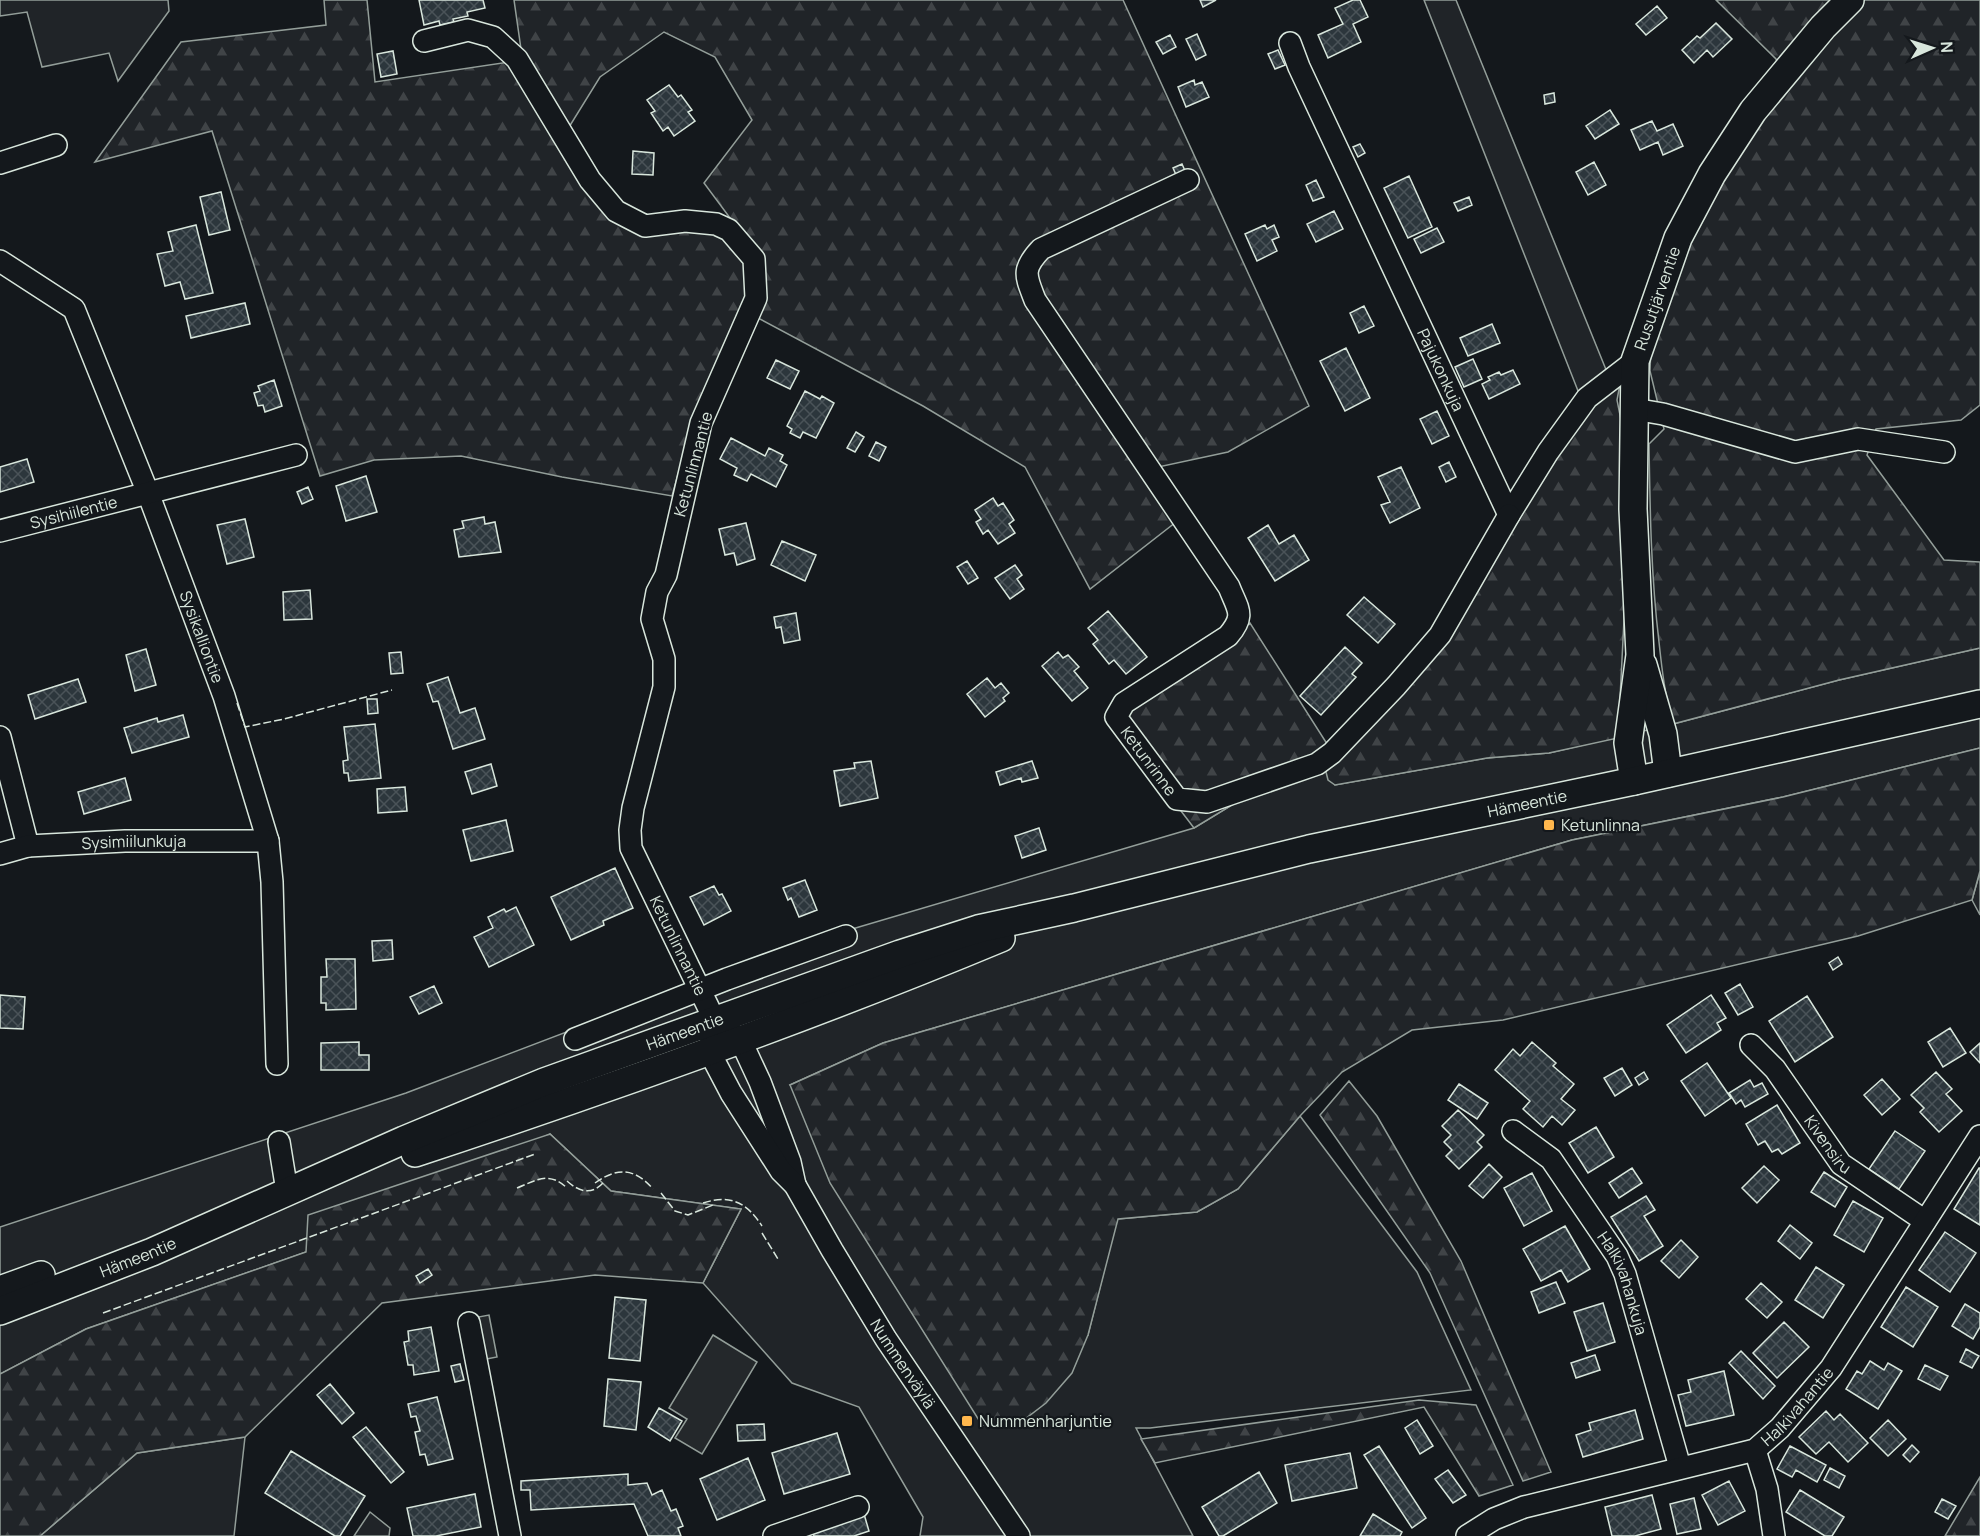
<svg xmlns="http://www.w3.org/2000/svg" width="1980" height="1536" font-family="Manrope,sans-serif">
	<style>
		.green { fill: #202428; stroke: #939e99; stroke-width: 1.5 }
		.forest { fill: url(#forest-firs); stroke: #939e99; stroke-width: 1.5 }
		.parking { fill: #24282b; stroke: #939e99; stroke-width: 1.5 }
		.building { fill: url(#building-cross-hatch); stroke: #d8e6dc; stroke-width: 1.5 }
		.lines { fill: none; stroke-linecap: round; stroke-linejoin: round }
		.minor-casing { stroke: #d8e6dc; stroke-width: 24 }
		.major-casing { stroke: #d8e6dc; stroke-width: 30 }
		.minor { stroke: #14181c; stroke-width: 21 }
		.major { stroke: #14181c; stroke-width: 27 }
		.fence { stroke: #d8e6dc; stroke-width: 1.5; stroke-dasharray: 8 3; stroke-linecap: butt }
		.poi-dot { fill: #ffb74d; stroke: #14181c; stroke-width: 2 }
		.labels { text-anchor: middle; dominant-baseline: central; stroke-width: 4.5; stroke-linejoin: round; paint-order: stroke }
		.street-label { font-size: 16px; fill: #d8e6dc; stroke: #14181c }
		.poi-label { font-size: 16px; fill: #d8e6dc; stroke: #14181c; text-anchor: start }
	</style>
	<defs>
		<pattern id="forest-firs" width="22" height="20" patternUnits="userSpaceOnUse" patternTransform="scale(1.5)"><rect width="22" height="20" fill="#202428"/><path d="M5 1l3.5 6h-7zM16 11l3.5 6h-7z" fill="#404447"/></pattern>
		<pattern id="building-cross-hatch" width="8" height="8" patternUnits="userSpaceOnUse" patternTransform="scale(1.5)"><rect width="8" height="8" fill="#2c363c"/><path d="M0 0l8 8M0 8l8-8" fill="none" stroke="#4a5358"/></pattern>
	</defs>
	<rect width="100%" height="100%" fill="#14181c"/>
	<path class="green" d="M0 0H168L169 11 118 81 109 53 42 67 27 12 0 16Z
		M1424 0H1456L1609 377 1582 401Z
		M1980 648V748L1783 797 1572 840 883 1043 790 1085 1088 1335 1117 1219 1197 1212 1238 1189 1300 1116 1417 1272 1471 1390 1150 1428H1136L1193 1536H920L923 1517 859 1407 792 1383 703 1283 741 1209 611 1191 550 1134 306 1252 86 1329 0 1374V1227L406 1093 690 985 842 932 1194 828 1309 758 1330 762 1335 785 1487 758 1549 753 1673 724 1839 680Z
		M1980 872V915L1972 900Z
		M245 1437 234 1536H40L137 1453Z
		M370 1512 390 1528 389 1536H354Z"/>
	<path class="forest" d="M324 0H367L375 82 509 62 613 219 724 235 748 263 749 298 686 446 672 496 562 477 461 456 374 460 320 476 212 131 95 162 181 42 326 25Z
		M514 0H1123L1309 406 1228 452 1158 467 1176 522 1090 589 1025 467 923 406 758 318 759 257 704 183 752 120 715 57 664 32 600 77 566 132 522 56Z
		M1716 0H1980V405L1961 420 1876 429 1867 455 1944 560 1980 562V648L1839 680 1673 724C1665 697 1662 670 1659 642 1651 576 1650 510 1649 444L1664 429 1650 371 1653 292 1780 70 1776 59Z
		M1623 368 1617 400 1622 425 1624 620 1618 738 1549 753 1487 758 1335 785 1328 780 1326 772 1330 762 1309 758 1194 828 1106 713 1250 623 1329 747 1425 647 1515 497Z
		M1980 748V871L1972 900 1858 936 1503 1020 1412 1030 1342 1072 1300 1116 1238 1189 1197 1212 1118 1219 1088 1335 1072 1373 1046 1403 1016 1426 982 1425 830 1183 790 1085 883 1043 1572 840 1783 797Z
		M1349 1081 1377 1116 1461 1261 1551 1472 1523 1481 1430 1273 1320 1115Z
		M550 1134 611 1191 741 1209 703 1283 595 1275 382 1303 245 1437 137 1453 40 1536H0V1374L86 1329 306 1252 308 1215Z
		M1419 1400 1476 1405 1513 1485 1479 1496 1424 1407 1155 1463 1141 1439Z
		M1980 1477V1536H1945Z"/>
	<path class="parking" d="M489 1315 497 1357 481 1360 473 1318Z
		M713 1335 757 1362 702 1454 675 1438 687 1419 669 1408Z"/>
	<path class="building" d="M419 0H483L485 8 467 12 468 16 453 19 454 22 440 25 439 21 424 25Z
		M1200 0H1216L1203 7Z
		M1353 0H1360L1368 17 1353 24 1361 42 1328 58 1318 35 1343 24 1335 8Z
		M1657 6 1667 18 1646 35 1636 24Z
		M1716 23 1732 39 1713 57 1707 50 1694 63 1682 50 1697 36 1700 38Z
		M1197 34 1206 55 1196 60 1186 39Z
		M1170 35 1176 47 1163 54 1156 42Z
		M1278 50 1285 65 1275 69 1268 54Z
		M393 51 397 74 381 77 377 54Z
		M1194 80 1195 85 1202 82 1209 97 1186 107 1178 87Z
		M669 85 678 97 681 95 692 110 688 112 695 121 674 136 668 127 663 131 651 113 655 111 647 100Z
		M1554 93 1555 102 1545 104 1544 95Z
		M1610 110 1619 124 1595 139 1586 126Z
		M1652 121 1657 131 1673 124 1683 146 1663 155 1658 142 1640 150 1631 130Z
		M1360 144 1365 153 1358 157 1353 147Z
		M633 151 654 153 653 175 632 174Z
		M1594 162 1606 185 1588 195 1576 172Z
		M1182 164 1186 173 1177 177 1173 168Z
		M1409 176 1432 227 1408 238 1384 188Z
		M1316 180 1324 197 1313 201 1306 185Z
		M221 192 230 230 209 235 200 197Z
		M1469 197 1472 205 1458 211 1454 203Z
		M1334 211 1343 229 1316 242 1307 224Z
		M196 225 213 293 185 299 180 282 165 286 157 254 173 251 168 232Z
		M1265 225 1267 229 1274 225 1279 237 1272 240 1277 251 1257 261 1245 234Z
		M1437 228 1444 242 1421 253 1414 239Z
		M245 303 250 324 191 338 186 316Z
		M1364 306 1374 326 1359 333 1350 313Z
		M1492 324 1500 343 1468 356 1460 338Z
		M1346 348 1370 398 1345 411 1320 361Z
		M1473 359 1482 379 1464 387 1455 367Z
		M776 360 799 371 790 389 767 378Z
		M1513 370 1520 384 1489 399 1482 384 1490 380 1488 377 1499 372 1501 375Z
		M274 380 282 406 265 412 263 405 258 406 254 393 260 391 258 386Z
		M805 391 820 399 822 396 834 403 816 438 803 432 800 438 790 433 792 429 787 426Z
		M1437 411 1449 436 1432 444 1420 419Z
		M856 432 864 437 855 452 847 448Z
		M731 438 765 456 769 448 783 455 780 461 787 465 776 487 751 474 747 481 734 475 737 468 720 459Z
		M876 442 886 447 879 461 869 456Z
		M27 459 34 482 0 492V467Z
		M1449 462 1456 477 1446 482 1439 467Z
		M1401 467 1420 508 1390 523 1381 505 1390 502 1378 477Z
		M366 476 377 512 346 521 336 486Z
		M308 487 313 499 302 504 297 492Z
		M993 498 998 506 1003 503 1014 520 1009 524 1015 533 998 544 988 530 983 534 976 522 981 519 975 510Z
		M484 517 485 524 495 522 501 552 459 557 454 530 464 528 462 521Z
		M245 519 254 557 227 564 217 525Z
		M746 523 755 559 737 565 734 553 725 555 719 529Z
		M1268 525 1279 544 1294 535 1309 560 1275 581 1248 538Z
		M782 541 816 555 805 581 771 565Z
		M967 561 978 578 968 584 957 567Z
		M1015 565 1022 575 1017 579 1024 589 1010 599 995 578Z
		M310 590 312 619 284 620 283 592Z
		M1364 597 1395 624 1378 643 1347 615Z
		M1108 611 1147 657 1126 674 1114 660 1109 664 1093 644 1098 640 1088 628Z
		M796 613 800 640 784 643 781 627 776 628 774 617Z
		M1345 647 1362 663 1352 674 1356 677 1321 715 1300 696Z
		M146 649 156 685 135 691 126 655Z
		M401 652 403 673 391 674 389 653Z
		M1058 652 1063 658 1068 655 1079 667 1074 671 1088 688 1072 701 1042 666Z
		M448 677 460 713 475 708 485 739 453 749 438 701 433 702 427 684Z
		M987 678 995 688 1001 683 1009 693 1003 698 1005 701 985 717 967 694Z
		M78 679 86 702 35 719 28 695Z
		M367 699H377L378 713 368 714Z
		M183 715 189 737 132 753 124 728 157 718 158 722Z
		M375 724 381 778 349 781 348 773H344L343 761 348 760 344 727Z
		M871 761 878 798 840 806 834 771 855 768 854 763Z
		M1032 761 1038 778 1022 782 1021 778 1000 785 996 772Z
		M491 764 497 786 472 794 465 772Z
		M125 778 131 800 84 814 78 792Z
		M405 787 407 811 378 813 377 789Z
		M506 820 513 851 471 861 463 830Z
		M1039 828 1046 850 1022 858 1015 836Z
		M615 868 633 908 603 921 604 925 571 940 551 897Z
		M805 880 817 910 799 917 791 898 788 900 783 888Z
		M714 886 719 895 722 894 731 911 704 925 690 897Z
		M516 907 534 945 489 967 474 937 493 928 488 917 504 909 506 912Z
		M392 940 393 959 373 961 372 941Z
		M1838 957 1842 964 1833 970 1829 963Z
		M326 959H355L356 1009 326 1010V1003H321V977H327Z
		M1740 984 1753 1007 1738 1015 1725 993Z
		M434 986 442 1003 419 1014 410 997Z
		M0 995 25 997 23 1029 0 1028Z
		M1711 995 1726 1018 1717 1023 1721 1030 1686 1053 1667 1025Z
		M1807 996 1833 1037 1795 1062 1769 1021Z
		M1950 1028 1966 1053 1943 1067 1928 1042Z
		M359 1042V1055H369V1070H321V1043Z
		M1532 1042 1556 1063 1553 1066 1574 1084 1561 1099 1575 1110 1562 1125 1552 1116 1543 1127 1523 1109 1530 1101 1495 1070 1513 1049 1520 1056Z
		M1980 1043V1063L1970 1052Z
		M1707 1063 1731 1098 1705 1116 1681 1081Z
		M1622 1068 1632 1085 1615 1096 1604 1078Z
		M1644 1072 1648 1079 1639 1085 1635 1078Z
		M1936 1072 1952 1089 1946 1094 1962 1111 1939 1132 1920 1112 1924 1108 1911 1095Z
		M1882 1079 1900 1099 1882 1115 1864 1095Z
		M1750 1080 1754 1087 1762 1083 1768 1094 1745 1107 1741 1100 1736 1104 1729 1093Z
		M1459 1084 1488 1103 1477 1119 1448 1100Z
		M1777 1105 1800 1143 1782 1154 1778 1149 1772 1152 1765 1141 1758 1145 1746 1124Z
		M1458 1110 1484 1135 1477 1142 1482 1147 1459 1169 1446 1156 1452 1150 1444 1142 1451 1135 1442 1126Z
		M1596 1127 1614 1157 1588 1173 1569 1143Z
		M1895 1131 1925 1151 1899 1189 1869 1169Z
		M1489 1164 1502 1177 1483 1198 1469 1186Z
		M1764 1166 1779 1180 1757 1203 1742 1188Z
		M1632 1168 1642 1183 1619 1198 1609 1183Z
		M1979 1168H1980V1225L1954 1209Z
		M1824 1172 1847 1187 1835 1207 1811 1192Z
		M1532 1173 1552 1211 1524 1226 1504 1188Z
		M1646 1196 1655 1210 1644 1216 1663 1246 1639 1261 1611 1217Z
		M1853 1201 1883 1218 1864 1252 1834 1235Z
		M1790 1225 1812 1243 1800 1259 1778 1241Z
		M1565 1226 1590 1269 1568 1282 1561 1270 1541 1281 1523 1249Z
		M1945 1232 1976 1253 1950 1292 1919 1270Z
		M1681 1240 1698 1257 1679 1278 1661 1261Z
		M1816 1267 1844 1285 1823 1318 1795 1300Z
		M428 1269 432 1275 420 1283 416 1276Z
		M1556 1282 1565 1303 1539 1313 1531 1292Z
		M1761 1283 1782 1302 1767 1318 1746 1299Z
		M1906 1287 1938 1307 1913 1347 1881 1327Z
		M615 1297 646 1300 640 1361 609 1358Z
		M1603 1303 1615 1342 1587 1351 1574 1312Z
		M1965 1304 1980 1313V1327L1973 1339 1952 1326Z
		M1784 1322 1809 1347 1777 1378 1753 1353Z
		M431 1327 439 1371 414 1375 413 1365H408L404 1342 409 1341 408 1331Z
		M1966 1349 1979 1356 1972 1368 1960 1362Z
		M1741 1351 1775 1386 1763 1399 1729 1363Z
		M1595 1355 1600 1370 1576 1378 1571 1363Z
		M1870 1361 1884 1370 1888 1363 1902 1371 1878 1409 1846 1389 1857 1371 1862 1374Z
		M460 1364 464 1380 455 1382 451 1366Z
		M1925 1365 1948 1376 1940 1390 1918 1379Z
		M1724 1371 1734 1415 1686 1426 1678 1395 1691 1392 1688 1380Z
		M608 1379 641 1382 636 1430 604 1426Z
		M330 1384 354 1413 342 1424 317 1395Z
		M437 1397 453 1459 428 1465 425 1454 420 1455 415 1432 420 1431 416 1416 411 1417 408 1404Z
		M659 1408 682 1421 670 1441 648 1427Z
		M1635 1410 1643 1439 1583 1457 1576 1435 1591 1430 1589 1423Z
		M1826 1411 1834 1420 1840 1414 1868 1443 1848 1462 1829 1442 1816 1454 1799 1437Z
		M1417 1420 1433 1446 1420 1454 1405 1428Z
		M1888 1420 1906 1439 1888 1456 1870 1438Z
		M764 1424 765 1440 738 1441 737 1425Z
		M366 1427 404 1472 391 1483 353 1437Z
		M837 1433 850 1474 784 1494 772 1453Z
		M1912 1445 1919 1452 1910 1462 1903 1455Z
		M1379 1446 1426 1518 1412 1528 1364 1455Z
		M1790 1446 1826 1465 1817 1482 1796 1470 1792 1477 1777 1469Z
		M291 1451 365 1496 340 1536H335L265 1493Z
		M1350 1453 1357 1488 1292 1501 1285 1465Z
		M748 1458 765 1500 717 1520 700 1479Z
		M1830 1468 1845 1476 1839 1488 1824 1480Z
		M1448 1470 1466 1495 1453 1503 1435 1479Z
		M1259 1472 1277 1503 1223 1536H1219L1202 1507Z
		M628 1474V1485L647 1483 652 1495 662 1490 671 1511 676 1509 683 1526 678 1528 681 1536H648L634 1504 531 1510 530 1490H521V1481Z
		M1729 1481 1745 1511 1718 1525 1702 1495Z
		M1800 1490 1844 1517 1832 1536H1825L1786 1512Z
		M475 1494 481 1527 436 1536H413L407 1508Z
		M1652 1495 1661 1529 1635 1536H1612L1605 1507Z
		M1694 1498 1701 1529 1677 1534 1670 1504Z
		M1942 1499 1956 1506 1948 1519 1935 1512Z
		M864 1514 869 1531 854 1536H814L812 1531Z
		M1373 1514 1402 1532 1400 1536H1360Z"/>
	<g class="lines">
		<defs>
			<g id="minor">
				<path id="s1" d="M424 41 468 30 493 37 517 59 590 180 616 211 645 226 685 221 716 224 729 230 754 259 756 298 701 423 666 575 657 592 652 619 664 659V687L633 808 630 830 631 848 715 1021 740 1039 760 1082 790 1162 795 1185"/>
				<path id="s2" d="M1290 43 1299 67 1509 515 1548 452 1587 398 1635 361"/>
				<path d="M0 163 56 145"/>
				<path id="s3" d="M1188 180 1041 249C1021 270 1026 276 1035 300L1229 587C1238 610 1246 615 1228 636L1124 703 1116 717 1177 799 1207 802 1317 764 1332 753 1396 686 1440 635 1509 515"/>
				<path id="s4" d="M0 261 74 309 148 493 224 696 268 841 272 882 277 1064"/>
				<path d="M1634 409 1663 414 1795 452 1858 439 1944 452"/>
				<path id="s5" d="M0 531 296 455"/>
				<path d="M0 737 28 846"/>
				<path id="s6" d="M0 854 28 846 125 841H268"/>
				<path id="s7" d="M712 1036 709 1051 731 1093 781 1171 795 1185 832 1250 886 1339 1019 1536"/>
				<path d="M575 1039 727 979 846 936"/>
				<path id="s8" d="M1751 1045 1775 1069 1841 1164 1925 1221"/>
				<path id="s9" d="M1513 1131 1551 1159 1617 1256 1625 1274 1680 1467"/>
				<path d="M279 1142 287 1191"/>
				<path d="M469 1323 510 1536"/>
				<path d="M1755 1450 1767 1489 1774 1536"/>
				<path d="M774 1536 858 1507"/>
				<path id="s10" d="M1467 1536 1494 1519 1524 1507 1755 1450 1780 1428 1831 1368 1980 1136"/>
			</g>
			<g id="major">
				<path d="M1643 665 1663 734 1668 773"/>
				<path id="s11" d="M1634 781 1628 743 1640 655 1633 509 1635 361 1678 238 1712 174 1753 111 1823 27 1850 0"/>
				<path d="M415 1153C612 1088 809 1018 1001 938"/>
				<path d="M0 1290 41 1275"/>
				<path id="s12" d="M0 1311 152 1252 404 1140 544 1082 900 954 978 929 1074 908 1309 849 1634 781 1980 704"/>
			</g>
		</defs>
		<use href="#minor" class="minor-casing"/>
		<use href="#major" class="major-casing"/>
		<use href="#minor" class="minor"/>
		<use href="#major" class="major"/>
		<path class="fence" d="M237 703 245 727 284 719 392 690
			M567 1181C578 1191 591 1196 603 1183
			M595 1183C617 1167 635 1168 653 1189
			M517 1188C537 1180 549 1171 567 1188
			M661 1193 675 1211 688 1215 713 1205
			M703 1203C731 1194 747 1203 762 1226
			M762 1233 778 1259
			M103 1313 535 1154"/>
	</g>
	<g class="poi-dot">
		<rect x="1543" y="819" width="12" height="12" rx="3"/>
		<rect x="961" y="1415" width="12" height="12" rx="3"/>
	</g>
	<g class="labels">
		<g class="street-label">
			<text stroke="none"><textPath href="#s11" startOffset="488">Rusutjärventie</textPath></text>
			<text stroke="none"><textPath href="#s2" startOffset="360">Pajukonkuja</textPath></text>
			<text transform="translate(693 464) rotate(-75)">Ketunlinnantie</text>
			<text stroke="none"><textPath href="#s5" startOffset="76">Sysihiilentie</textPath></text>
			<text stroke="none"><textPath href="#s4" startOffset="440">Sysikalliontie</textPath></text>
			<text stroke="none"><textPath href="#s3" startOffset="814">Ketunrinne</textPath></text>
			<text stroke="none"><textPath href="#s12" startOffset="1614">Hämeentie</textPath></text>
			<text stroke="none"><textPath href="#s6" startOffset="135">Sysimiilunkuja</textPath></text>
			<text stroke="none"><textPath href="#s1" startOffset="1164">Ketunlinnantie</textPath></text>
			<text stroke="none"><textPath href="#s12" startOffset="740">Hämeentie</textPath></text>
			<text stroke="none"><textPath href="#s8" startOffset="126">Kivensiru</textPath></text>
			<text stroke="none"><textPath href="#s12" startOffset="148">Hämeentie</textPath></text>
			<text stroke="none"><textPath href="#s9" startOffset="192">Halkivahankuja</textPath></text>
			<text stroke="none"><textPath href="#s7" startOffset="384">Nummenväylä</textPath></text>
			<text stroke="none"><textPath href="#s10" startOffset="363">Halkivahantie</textPath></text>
		</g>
		<g class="poi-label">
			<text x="1561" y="825">Ketunlinna</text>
			<text x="979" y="1421">Nummenharjuntie</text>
		</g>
	</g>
	<g transform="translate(1932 48) rotate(87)" stroke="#14181c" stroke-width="4.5" paint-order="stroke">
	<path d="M0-4.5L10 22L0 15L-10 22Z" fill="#d8e6dc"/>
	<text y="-9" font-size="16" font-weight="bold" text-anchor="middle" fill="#d8e6dc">N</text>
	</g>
</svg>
